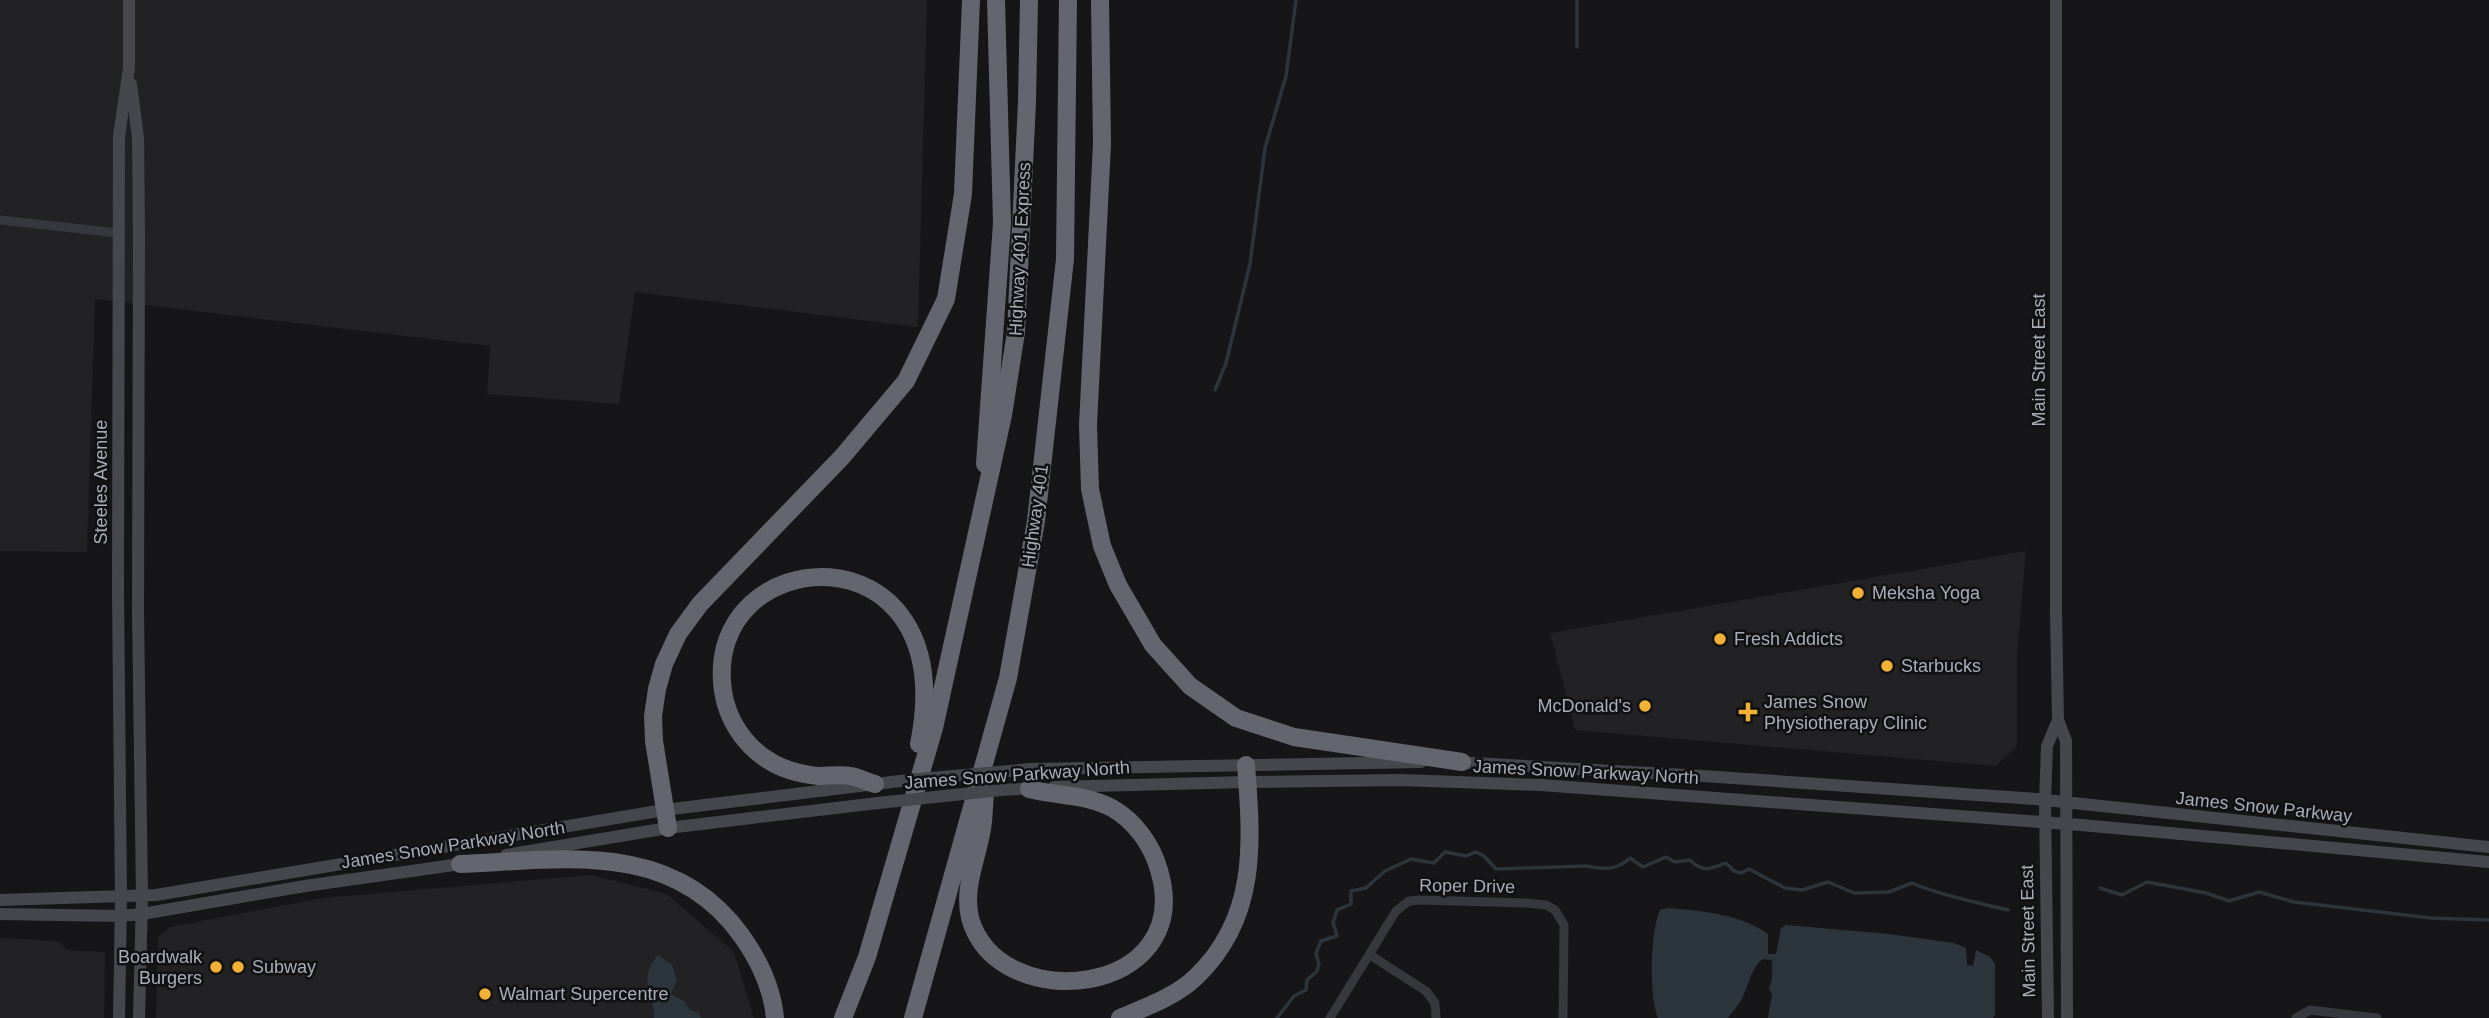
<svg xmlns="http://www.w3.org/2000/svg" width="2489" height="1018" font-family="Helvetica,sans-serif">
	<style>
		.built { fill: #222225 }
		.water { fill: #2c353c }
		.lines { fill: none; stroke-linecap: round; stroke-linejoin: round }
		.stream { stroke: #2c353c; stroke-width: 3.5 }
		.street { stroke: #37383d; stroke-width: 9 }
		.secondary { stroke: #45474d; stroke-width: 12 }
		.highway { stroke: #63666e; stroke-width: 18 }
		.secondary-bridge { stroke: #45474d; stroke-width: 12 }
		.poi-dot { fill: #f2b134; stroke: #111113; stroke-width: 2.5 }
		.labels { text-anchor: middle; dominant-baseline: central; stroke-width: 5; stroke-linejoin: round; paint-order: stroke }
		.street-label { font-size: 18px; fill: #a8adb8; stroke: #111113 }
		.poi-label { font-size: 18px; fill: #a8adb8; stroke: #111113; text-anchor: start }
	</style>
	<rect width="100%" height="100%" fill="#161618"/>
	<path class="built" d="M0 0H927L918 327 635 292 619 404 487 394 490 346 95 299 87 552 0 551Z
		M2026 551 2017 654V746L1996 766 1575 730 1550 633Z
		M591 875 667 894 734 952 754 1018H156L158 937 170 927 322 898Z
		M0 938 58 941 67 950 105 952 104 1018H0Z"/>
	<path class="water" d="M1668 908C1701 911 1741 914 1768 934V954H1776L1781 928 1786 925 1889 934 1954 943 1966 948 1967 965 1973 966 1976 950 1990 957 1995 964V1014L1993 1018H1768L1772 995 1769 988 1772 979V960L1763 959C1751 967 1748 987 1742 999 1738 1006 1732 1012 1728 1018H1658C1649 997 1650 931 1660 910Z
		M658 955 672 965 677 980 671 994 684 1001 690 1010 699 1013 701 1018H654C655 992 636 980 658 955Z"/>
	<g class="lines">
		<path class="stream" d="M1577 0V47
			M1215 390 1226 363 1250 264 1265 148 1286 76 1296 0
			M2100 888 2122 895 2147 882 2206 893 2229 901 2259 892 2294 902 2431 918 2489 920
			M1277 1018 1294 996 1306 990 1307 980 1317 971 1319 965 1316 953 1321 941 1337 936 1333 922 1337 910 1351 904V891L1366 888 1385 871 1411 859 1434 863 1445 852 1466 856 1476 852 1484 856 1496 869 1587 866C1605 870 1617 870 1630 858L1643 867 1666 857 1675 862 1690 860C1703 873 1711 869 1726 863L1734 871 1741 873 1749 869 1785 888 1802 890 1828 882 1854 893 1889 892 1912 883C1943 896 1976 902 2008 910"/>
		<path class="street" d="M0 220 118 233
			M1370 955 1426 991 1435 1003 1436 1018
			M1330 1018 1396 911 1409 901 1419 900 1526 903 1546 905 1555 910 1564 925 1563 1018
			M2296 1018 2310 1010 2377 1018"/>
		<path class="secondary" d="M2056 0V611L2058 720 2066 741 2067 1018
			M131 84 138 137 139 235 138 611 142 896 139 1018
			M1454 762 1703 776 2036 799 2489 847
			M1031 769 1421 762
			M1054 787 1247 782 1401 780 1541 785 2081 825 2489 862
			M1001 790 1036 788
			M506 855 668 828 878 803
			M0 900 156 895 664 810 908 780
			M0 914 120 916 142 914 305 886 468 863
			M119 1018 121 897 118 590 119 136 129 68V0
			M2048 1018 2045 801 2047 746 2058 720"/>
		<path class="highway" d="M1100 0 1102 144 1088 425 1090 489 1102 546 1118 585 1153 645 1190 686 1236 718 1294 737 1462 762
			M985 464 1002 223 996 0
			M875 784C867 782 858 777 850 776 840 774 828 776 818 776 800 774 783 770 768 760 744 745 727 719 723 691 701 540 964 521 919 744
			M985 792C984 804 984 817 982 829 977 859 963 887 970 918 998 1018 1197 997 1159 870 1152 845 1135 821 1112 808 1086 794 1056 796 1029 789
			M668 828 654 741 653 716 657 689 664 664 678 634 700 604 842 457 906 381 946 299 963 194 971 0
			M460 864C562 860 672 839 741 935 759 960 772 986 775 1018
			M843 1018 867 957 934 728 1003 415 1016 332 1027 102 1029 0
			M913 1018 1008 678 1036 521 1065 259 1068 0
			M1120 1018C1146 1007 1175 997 1196 977 1258 918 1252 843 1246 765"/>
		<path class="secondary-bridge" d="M908 780 1031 769
			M878 803 1001 790"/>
	</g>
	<g class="poi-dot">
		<circle cx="1858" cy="593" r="7"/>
		<circle cx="1720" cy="639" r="7"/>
		<circle cx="1887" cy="666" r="7"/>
		<circle cx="1645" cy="706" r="7"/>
		<path d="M1744.5 701.5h7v7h7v7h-7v7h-7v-7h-7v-7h7z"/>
		<circle cx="216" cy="967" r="7"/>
		<circle cx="238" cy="967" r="7"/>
		<circle cx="485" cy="994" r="7"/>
	</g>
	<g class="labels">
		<g class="street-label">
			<text transform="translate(1020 249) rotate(-87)">Highway 401 Express</text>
			<text transform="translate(2039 360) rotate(-90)">Main Street East</text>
			<text transform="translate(101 482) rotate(-90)">Steeles Avenue</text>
			<text transform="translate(1035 516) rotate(-82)">Highway 401</text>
			<text transform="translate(1586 772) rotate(3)">James Snow Parkway North</text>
			<text transform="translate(1017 775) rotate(-4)">James Snow Parkway North</text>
			<text transform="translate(2264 807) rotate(6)">James Snow Parkway</text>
			<text transform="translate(453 845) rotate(-9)">James Snow Parkway North</text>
			<text transform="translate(1467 886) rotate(1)">Roper Drive</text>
			<text transform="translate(2028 931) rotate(-91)">Main Street East</text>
		</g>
		<g class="poi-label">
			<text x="1872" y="593">Meksha Yoga</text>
			<text x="1734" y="639">Fresh Addicts</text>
			<text x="1901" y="666">Starbucks</text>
			<text x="1764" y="702">James Snow<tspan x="1764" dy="21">Physiotherapy Clinic</tspan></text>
			<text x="1631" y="706" text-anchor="end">McDonald's</text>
			<text x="202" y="957" text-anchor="end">Boardwalk<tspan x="202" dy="21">Burgers</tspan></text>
			<text x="252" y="967">Subway</text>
			<text x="499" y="994">Walmart Supercentre</text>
		</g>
	</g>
</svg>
